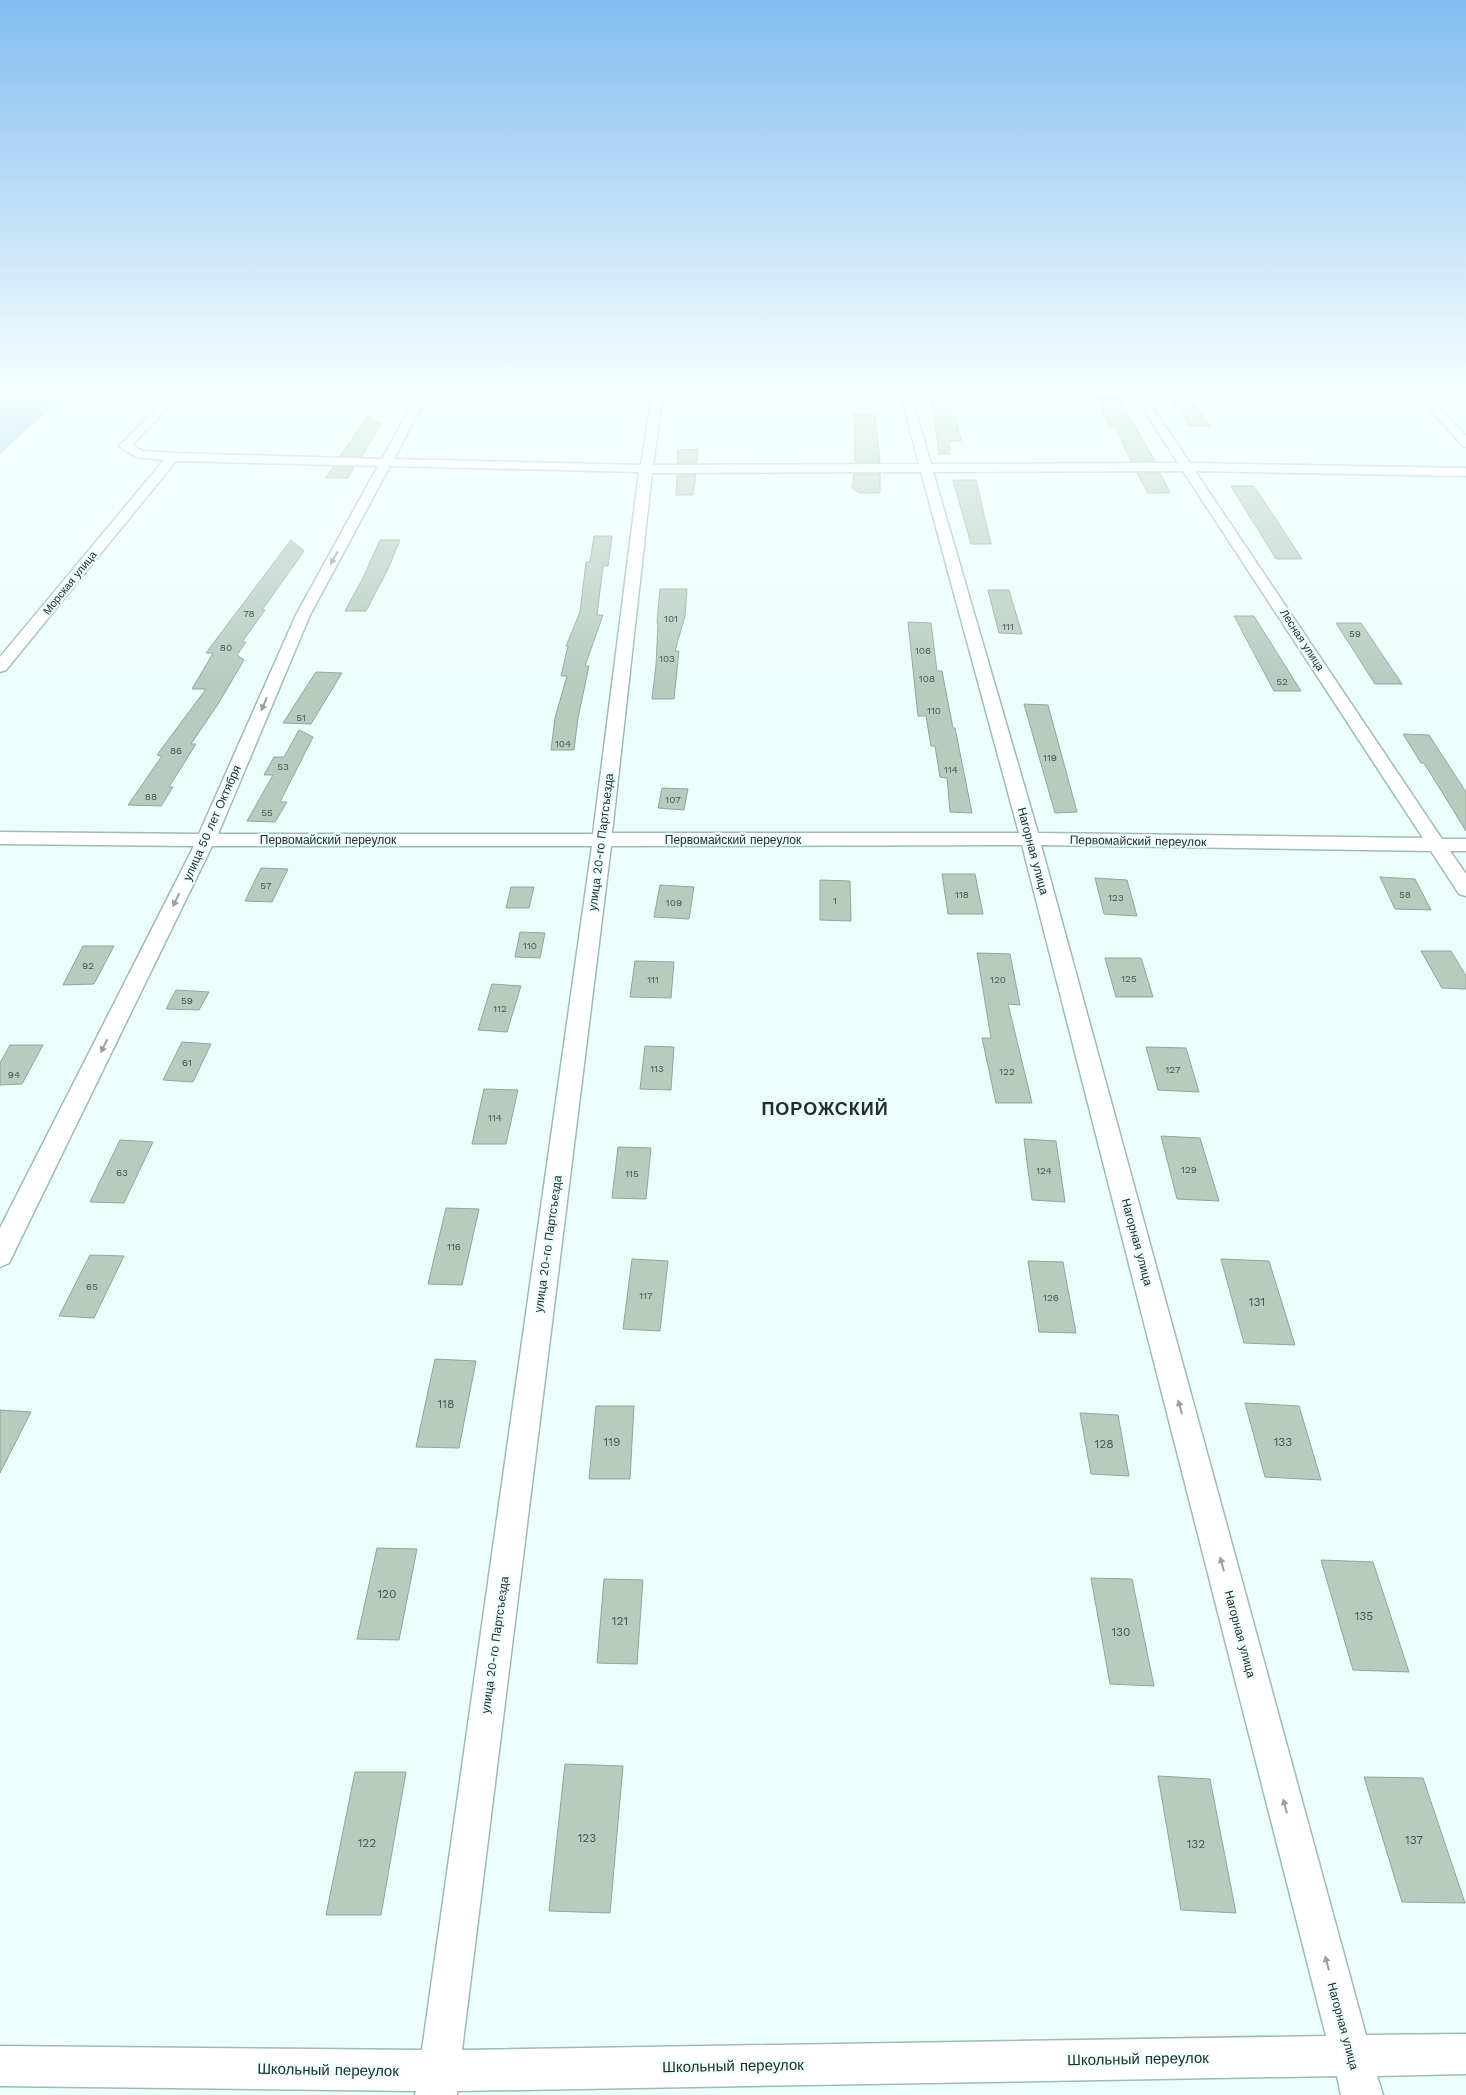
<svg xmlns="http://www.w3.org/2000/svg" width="1466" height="2095" font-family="'Work Sans',sans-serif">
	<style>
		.water { fill: #8ac8fd }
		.building { fill: #b5ccbf; stroke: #90a699 }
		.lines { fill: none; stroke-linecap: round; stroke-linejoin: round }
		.street-casing { stroke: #9ebbb7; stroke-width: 3 }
		.street { fill: #fff; fill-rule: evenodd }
		.oneway { fill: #9ca0a0 }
		.labels { text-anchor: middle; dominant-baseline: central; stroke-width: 4.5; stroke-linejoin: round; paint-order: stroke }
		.number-label { font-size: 10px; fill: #475551 }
		.far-street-label { font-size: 11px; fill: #222d2c; stroke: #ecfefc }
		.street-label { font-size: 12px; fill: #222d2c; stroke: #ecfefc }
		.near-number-label { font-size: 12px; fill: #475551 }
		.near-street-label { font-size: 15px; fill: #222d2c; stroke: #ecfefc }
		.district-label { font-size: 18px; font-weight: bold; letter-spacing: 1px; fill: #222d2c; stroke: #ecfefc }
	</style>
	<rect width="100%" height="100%" fill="#ecfefc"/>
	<path class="water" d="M0 392H72L33 424 0 454Z"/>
	<path class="building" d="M931 392H951L950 415 956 416 961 441H949V454H939L933 409H931Z
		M1167 392H1187L1210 426H1189Z
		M1096 396 1118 397 1155 461H1131L1115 427H1110Z
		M854 414 875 415 880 462H855Z
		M368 416 381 424 361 457 340 456Z
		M698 449 697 463H677L678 450Z
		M333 467H354L348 478H325Z
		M1137 473H1160L1170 493H1148Z
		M854 474H880V493H859L852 488Z
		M677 475H696L693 495H676Z
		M953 480H976L991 544H971Z
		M1231 486H1254L1302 559H1276Z
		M594 536H612L608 566H603L597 615H603L585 666H589L578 718 574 750H551L555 718 567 676H561L568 646H566L580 612 586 562H590Z
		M291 540 304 551 262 610H265L242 642H246L237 655 244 660 218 704 191 744H196L169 787H173L161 806 128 805 162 756 157 755 206 689H192L213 653H206Z
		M380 540H400L388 569 366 611H345L364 576Z
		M660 589H687L685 616 675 651H679L674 699H652L656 665 658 623H657Z
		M988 590H1009L1022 634 999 633Z
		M1234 616H1254L1301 691H1274Z
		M908 622 931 623 937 671H942L953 728H955L972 813 950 812 947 778 940 777 935 746H931L926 716H918Z
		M1336 623H1361L1402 684H1375Z
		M316 672 342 673 311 724 283 723Z
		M1024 704 1048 705 1077 812 1055 813Z
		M299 730 313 737 280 802H287L275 822 247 821 273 775H264L274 757H284Z
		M1403 734 1429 735 1466 792V831L1424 763H1421Z
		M662 788 688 789 684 810 658 808Z
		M261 868 288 869 272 902 245 901Z
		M942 874H975L983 914H948Z
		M1380 877 1415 879 1431 910 1395 909Z
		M1095 878 1127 880 1137 916 1104 914Z
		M820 880 850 881 851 921 820 920Z
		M660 885 694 887 689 919 654 917Z
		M511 887H534L529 908H506Z
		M520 932 545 933 540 958 515 957Z
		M83 946H114L94 984 63 985Z
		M1421 951H1451L1466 976V989L1442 988Z
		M977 953 1010 954 1020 1005 1008 1004 1032 1103H996L982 1038H991Z
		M1105 958H1141L1153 997H1116Z
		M635 961 674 962 671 998 630 997Z
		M492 984 521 986 507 1032 478 1030Z
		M176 990 209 992 199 1010 166 1009Z
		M182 1042 211 1044 193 1082 163 1080Z
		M10 1045H43L22 1084 0 1085V1063Z
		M645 1046 674 1047 671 1090 640 1089Z
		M1146 1047 1186 1048 1199 1092 1158 1090Z
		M484 1089 518 1090 506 1144H472Z
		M1161 1136 1200 1138 1219 1201 1177 1199Z
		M1024 1139 1056 1141 1065 1202 1032 1200Z
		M120 1140 153 1142 124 1203 90 1202Z
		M618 1147 651 1148 646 1199 612 1198Z
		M446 1208 479 1209 462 1285 428 1284Z
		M90 1255 124 1256 94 1318 59 1316Z
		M632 1259 668 1261 660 1331 623 1329Z
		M1221 1259 1269 1261 1295 1345 1244 1343Z
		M1028 1261 1063 1262 1076 1333 1039 1332Z
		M435 1359 476 1361 459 1448 416 1447Z
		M1245 1403 1299 1406 1321 1480 1265 1477Z
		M596 1406H634L630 1479H589Z
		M0 1410 31 1412 0 1473Z
		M1080 1413 1118 1415 1129 1476 1091 1474Z
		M377 1548 417 1549 399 1640 357 1639Z
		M1321 1560 1373 1562 1409 1672 1353 1670Z
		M1091 1578 1132 1579 1154 1686 1110 1684Z
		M604 1579 643 1580 637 1664 597 1663Z
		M565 1764 623 1766 610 1913 549 1911Z
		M355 1772H406L381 1915H326Z
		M1158 1776 1210 1779 1236 1913 1181 1910Z
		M1364 1777 1423 1778 1465 1903 1402 1902Z"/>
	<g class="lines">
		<defs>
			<path id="street" d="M173 392H184L132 445 143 451 173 453 382 459 419 392H429L394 459 641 465 653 392H663L653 465 919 464 900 392H910L931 464 1178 463 1132 392H1142L1190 463 1466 468V476L1195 471 1442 839H1466V851H1450L1466 874V896L1459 894 1431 851 1041 845 1366 2035 1466 2034V2074L1377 2076 1383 2095H1341L1337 2076 457 2091V2095H415L416 2091 0 2086V2046L422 2050 592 846H212L9 1263 0 1267V1228L194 846 0 844V832L199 834 296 615 378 466 176 461 6 670 0 672V657L164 460 136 457 119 446ZM390 466 639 472 593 834H218L310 615ZM1183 471 1423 838 1038 833 933 472ZM921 472 1019 833H612L652 473ZM1022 845 1326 2036 462 2050 611 846Z
				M1415 392H1426L1466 436V447L1462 445Z"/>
		</defs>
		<use href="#street" class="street-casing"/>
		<use href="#street" class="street"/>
	</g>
	<defs><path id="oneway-solid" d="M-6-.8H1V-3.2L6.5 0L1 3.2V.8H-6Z" transform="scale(1.25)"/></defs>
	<g class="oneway">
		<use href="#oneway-solid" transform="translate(334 558) rotate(119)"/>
		<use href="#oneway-solid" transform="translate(264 704) rotate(113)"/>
		<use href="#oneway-solid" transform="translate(176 900) rotate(116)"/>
		<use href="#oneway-solid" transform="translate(104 1046) rotate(116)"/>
		<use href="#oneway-solid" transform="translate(1180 1407) rotate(-105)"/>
		<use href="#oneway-solid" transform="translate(1222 1564) rotate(-105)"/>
		<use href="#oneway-solid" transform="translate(1285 1806) rotate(-105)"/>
		<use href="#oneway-solid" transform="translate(1327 1963) rotate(-105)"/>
	</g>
	<linearGradient id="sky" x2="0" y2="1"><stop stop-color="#82bcf0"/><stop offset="0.57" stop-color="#f6fffe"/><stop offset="1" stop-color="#f6fffe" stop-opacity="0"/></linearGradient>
	<rect width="1466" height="685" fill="url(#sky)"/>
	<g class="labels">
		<g class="number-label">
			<text x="249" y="613">78</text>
			<text x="671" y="618">101</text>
			<text x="1008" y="626">111</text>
			<text x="1355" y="633">59</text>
			<text x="226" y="647">80</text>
			<text x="923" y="650">106</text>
			<text x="667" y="658">103</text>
			<text x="927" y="678">108</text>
			<text x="1282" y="681">52</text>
			<text x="934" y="710">110</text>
			<text x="301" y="717">51</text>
			<text x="563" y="743">104</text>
			<text x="176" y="750">86</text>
			<text x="1050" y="757">119</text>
			<text x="283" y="766">53</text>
			<text x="951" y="769">114</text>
			<text x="151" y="796">88</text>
			<text x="673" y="799">107</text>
			<text x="267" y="812">55</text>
			<text x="266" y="885">57</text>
			<text x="962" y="894">118</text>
			<text x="1405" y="894">58</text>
			<text x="1116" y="897">123</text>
			<text x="835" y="900">1</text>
			<text x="674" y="902">109</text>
			<text x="530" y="945">110</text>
			<text x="88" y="965">92</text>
			<text x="1129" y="978">125</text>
			<text x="653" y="979">111</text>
			<text x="998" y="979">120</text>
			<text x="187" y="1000">59</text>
			<text x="500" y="1008">112</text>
			<text x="187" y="1062">61</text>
			<text x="657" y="1068">113</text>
			<text x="1173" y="1069">127</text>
			<text x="1007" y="1071">122</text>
			<text x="14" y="1074">94</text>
			<text x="495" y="1117">114</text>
			<text x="1189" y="1169">129</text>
			<text x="1044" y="1170">124</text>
			<text x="122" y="1172">63</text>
			<text x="632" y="1173">115</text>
			<text x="454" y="1246">116</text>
			<text x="92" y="1286">65</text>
			<text x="646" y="1295">117</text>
			<text x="1051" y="1297">126</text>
		</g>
		<g class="far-street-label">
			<text transform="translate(70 583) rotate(-51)">Морская улица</text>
			<text transform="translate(1302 640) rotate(57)">Лесная улица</text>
		</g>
		<g class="street-label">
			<text transform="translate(212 823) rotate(-66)">улица 50 лет Октября</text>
			<text x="328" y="840">Первомайский переулок</text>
			<text x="733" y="840">Первомайский переулок</text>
			<text transform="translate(1138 841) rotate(1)">Первомайский переулок</text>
			<text transform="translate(601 842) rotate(-83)">улица 20-го Партсъезда</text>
			<text transform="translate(1033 851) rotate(75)">Нагорная улица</text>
			<text transform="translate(1137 1242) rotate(75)">Нагорная улица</text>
			<text transform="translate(548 1244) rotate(-82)">улица 20-го Партсъезда</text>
			<text transform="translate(1240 1634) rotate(75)">Нагорная улица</text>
			<text transform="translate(495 1645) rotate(-82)">улица 20-го Партсъезда</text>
			<text transform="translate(1343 2026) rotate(75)">Нагорная улица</text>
		</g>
		<g class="near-number-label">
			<text x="1257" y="1302">131</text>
			<text x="446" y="1404">118</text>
			<text x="612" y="1442">119</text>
			<text x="1283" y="1442">133</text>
			<text x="1104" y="1444">128</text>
			<text x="387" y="1594">120</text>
			<text x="1364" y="1616">135</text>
			<text x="620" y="1621">121</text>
			<text x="1121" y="1632">130</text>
			<text x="587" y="1838">123</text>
			<text x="1414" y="1840">137</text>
			<text x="367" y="1843">122</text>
			<text x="1196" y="1844">132</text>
		</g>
		<g class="near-street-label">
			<text transform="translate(1138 2059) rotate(-1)">Школьный переулок</text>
			<text transform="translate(733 2066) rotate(-1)">Школьный переулок</text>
			<text transform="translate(328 2070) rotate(1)">Школьный переулок</text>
		</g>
		<g class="district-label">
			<text x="825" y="1108">ПОРОЖСКИЙ</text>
		</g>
	</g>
</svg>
